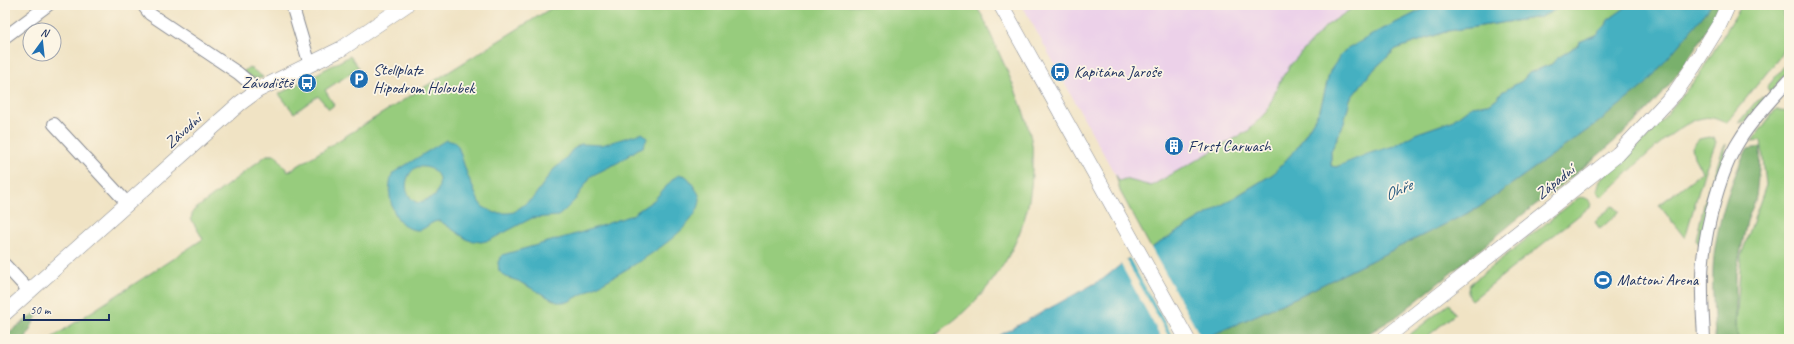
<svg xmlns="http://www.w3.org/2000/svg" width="1794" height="344" font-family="Caveat,sans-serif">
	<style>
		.built { fill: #ecd1e9 }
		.green { fill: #97cc7d; stroke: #597e6e }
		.forest { fill: #79b06c; stroke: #4a7065 }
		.water { fill: #44b0c1; stroke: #307090; fill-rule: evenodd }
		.pier { fill: #f0e3c4 }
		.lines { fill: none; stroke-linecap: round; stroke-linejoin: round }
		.minor-casing { stroke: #868991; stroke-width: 14 }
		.tertiary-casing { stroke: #868991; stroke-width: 16 }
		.minor { stroke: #fff; stroke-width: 12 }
		.tertiary { stroke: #fff; stroke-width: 15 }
		.labels { text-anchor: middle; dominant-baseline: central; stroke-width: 3.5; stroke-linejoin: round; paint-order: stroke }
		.poi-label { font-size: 16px; fill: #1b2f5e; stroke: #fcf5e5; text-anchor: start }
		.street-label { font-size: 16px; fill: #1b2f5e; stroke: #fcf5e5 }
		.water-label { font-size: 17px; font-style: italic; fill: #295c81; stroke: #fcf5e5 }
	</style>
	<rect width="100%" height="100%" fill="#fcf5e5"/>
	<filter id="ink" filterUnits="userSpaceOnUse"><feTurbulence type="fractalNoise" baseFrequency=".025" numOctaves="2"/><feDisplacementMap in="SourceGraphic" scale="8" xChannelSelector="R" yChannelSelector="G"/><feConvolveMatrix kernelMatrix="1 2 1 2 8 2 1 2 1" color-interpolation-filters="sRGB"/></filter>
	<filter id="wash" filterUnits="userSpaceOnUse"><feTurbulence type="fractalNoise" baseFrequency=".012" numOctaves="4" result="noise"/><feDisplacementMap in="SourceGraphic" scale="16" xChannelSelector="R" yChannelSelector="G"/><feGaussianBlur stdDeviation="0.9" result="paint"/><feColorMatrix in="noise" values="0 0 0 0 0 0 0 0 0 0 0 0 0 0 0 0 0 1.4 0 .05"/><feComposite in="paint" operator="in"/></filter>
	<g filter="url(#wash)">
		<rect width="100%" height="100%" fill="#f0e3c4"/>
		<path class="built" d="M1022 5H1358L1326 26 1292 63 1281 79 1267 111 1248 131 1151 186 1125 179 1119 182Z"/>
		<path class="green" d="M560 5H975L983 17C999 55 1025 104 1032 144 1033 151 1032 159 1032 166 1033 237 988 303 927 339H50L203 239 191 219 193 211 267 155H276L288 172 553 7 554 9Z
			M1357 5H1432L1377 32 1330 71 1320 110 1297 148 1273 174 1151 248 1120 191 1116 175 1119 181 1125 179 1151 186 1248 131 1267 111 1281 79 1292 63 1326 26Z
			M1565 5H1629L1608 20 1606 25 1596 35 1579 42 1578 45 1556 59 1552 64 1529 73 1522 81 1502 92 1496 99 1488 104 1472 106 1452 121 1415 134 1394 146 1336 167 1331 166V151L1344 123 1350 99 1372 71 1396 49 1448 31 1541 17Z
			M1742 5H1783L1786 36 1782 52 1778 59 1726 123C1718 120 1712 116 1703 118 1676 121 1624 178 1602 197L1597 191 1600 180 1649 136 1699 75Z
			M350 56 359 68 325 90 334 105 329 109 318 96 294 113 279 94Z
			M1789 60V68L1771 92 1768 90V86Z
			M249 67 263 77V78H253L243 72Z
			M1762 97 1765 99 1745 121 1738 123 1758 99Z
			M1776 109 1780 111 1789 112V339H1738L1736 325 1741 256 1766 185 1761 140 1752 141Z
			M1709 137 1714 138 1716 142 1704 173 1685 238 1659 205 1702 172 1694 157 1692 147 1699 139Z
			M1726 144 1724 156 1699 244 1696 240 1705 200 1723 149Z
			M1578 198C1584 196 1590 199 1592 205L1472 300C1467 295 1467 290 1470 284Z
			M1612 206 1615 207 1619 212 1600 229 1595 222Z
			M1449 304 1455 314 1424 339H1404Z"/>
		<path class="forest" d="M1710 5H1721C1705 33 1689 61 1668 86 1627 137 1572 176 1521 216 1479 250 1438 284 1396 317L1359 339H1203L1297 297 1478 208 1596 124 1645 84 1707 11Z
			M1761 147 1756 198 1747 221 1736 273V325L1738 339H1715C1714 316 1712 292 1713 269 1715 228 1729 185 1747 149Z
			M40 310 25 339H5V335Z"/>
		<path class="water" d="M1432 5H1565L1541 17 1448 31 1396 49 1372 71 1350 99 1344 123 1331 151V166L1336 167 1370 153 1394 146 1415 134 1452 121 1472 106 1488 104 1496 99 1502 92 1522 81 1529 73 1552 64 1556 59 1578 45 1579 42 1596 35 1606 25 1608 20 1629 5H1710L1707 11 1646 84 1596 124 1478 208 1297 297 1203 339H993L1103 279 1129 258 1151 248 1273 174 1297 148 1320 110 1330 71 1344 51 1377 32Z
			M642 133 646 136 647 139 643 147 638 149 619 162 591 176 575 200 563 212 558 216 532 218 490 240 481 242 468 240 440 221C431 220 426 230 418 230 393 230 384 191 393 173L446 140 454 142 458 146 467 174 479 202 483 207 495 213H509L514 212 533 198 554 169 563 162 572 150 581 144 602 145ZM417 167C437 165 445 179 435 196L418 203C402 196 403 175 417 167Z
			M679 175C687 174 690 180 694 187 697 191 700 195 700 200 697 236 605 281 575 298L568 302H557L518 281 506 277 499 271 498 262 502 255 583 232 632 215 654 200 674 178Z"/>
		<path class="pier" d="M1150 246 1202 339H1174L1128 256Z
			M1125 258 1170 339H1162L1120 263Z"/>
	</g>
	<g filter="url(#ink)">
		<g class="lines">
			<defs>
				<path id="minor" d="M143 5 150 14 238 73 258 90
					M292 5 310 65
					M5 37 48 5
					M54 124 128 204
					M5 265 29 291
					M1704 339C1703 313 1700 286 1703 260 1706 226 1721 169 1739 141 1752 119 1772 99 1789 80"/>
				<path id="tertiary" d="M1001 5 1187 339
					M5 313 239 104 258 90 341 49 406 5
					M1384 339 1618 154 1675 93 1693 67 1719 25 1728 5"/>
			</defs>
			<use href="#minor" class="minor-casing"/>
			<use href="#tertiary" class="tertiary-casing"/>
			<use href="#minor" class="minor"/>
			<use href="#tertiary" class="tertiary"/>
		</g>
	</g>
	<defs>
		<symbol id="bus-disc" viewBox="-11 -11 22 22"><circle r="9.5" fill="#1f6fb2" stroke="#fcf5e5"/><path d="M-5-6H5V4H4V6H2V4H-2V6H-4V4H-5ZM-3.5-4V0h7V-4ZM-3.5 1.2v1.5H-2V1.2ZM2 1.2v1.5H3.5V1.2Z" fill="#fff"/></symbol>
		<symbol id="parking-disc" viewBox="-11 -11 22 22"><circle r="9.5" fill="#1f6fb2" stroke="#fcf5e5"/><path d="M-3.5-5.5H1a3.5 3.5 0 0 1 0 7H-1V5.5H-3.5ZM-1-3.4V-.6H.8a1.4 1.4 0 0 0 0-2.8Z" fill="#fff"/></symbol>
		<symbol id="building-disc" viewBox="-11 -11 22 22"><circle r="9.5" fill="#1f6fb2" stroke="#fcf5e5"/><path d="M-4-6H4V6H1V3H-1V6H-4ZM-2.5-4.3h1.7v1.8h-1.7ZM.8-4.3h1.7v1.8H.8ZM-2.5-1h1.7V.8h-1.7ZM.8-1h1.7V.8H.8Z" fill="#fff"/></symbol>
		<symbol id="stadium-disc" viewBox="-11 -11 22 22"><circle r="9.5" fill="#1f6fb2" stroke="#fcf5e5"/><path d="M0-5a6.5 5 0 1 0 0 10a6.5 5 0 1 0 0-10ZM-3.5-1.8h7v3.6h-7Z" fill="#fff"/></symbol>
	</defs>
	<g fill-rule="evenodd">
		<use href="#bus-disc" x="1049" y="61" width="22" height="22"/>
		<use href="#parking-disc" x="348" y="68" width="22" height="22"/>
		<use href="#bus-disc" x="296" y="72" width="22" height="22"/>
		<use href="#building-disc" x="1163" y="135" width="22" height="22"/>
		<use href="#stadium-disc" x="1592" y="269" width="22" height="22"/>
	</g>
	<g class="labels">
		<g class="poi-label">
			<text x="373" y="70">Stellplatz<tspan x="373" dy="18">Hipodrom Holoubek</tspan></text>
			<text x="1074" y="72">Kapitána Jaroše</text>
			<text x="293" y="83" text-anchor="end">Závodiště</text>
			<text x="1188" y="146">F1rst Carwash</text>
			<text x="1617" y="280">Mattoni Arena</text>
		</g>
		<g class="street-label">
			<text transform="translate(183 131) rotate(-42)">Závodní</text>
			<text transform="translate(1555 182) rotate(-39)">Západní</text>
		</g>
		<g class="water-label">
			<text transform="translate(1398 190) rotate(-24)">Ohře</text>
		</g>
	</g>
	<rect width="1794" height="344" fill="none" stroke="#fcf5e5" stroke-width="20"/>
	<g transform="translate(42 42) rotate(15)"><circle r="19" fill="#fcf5e5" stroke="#a2a6af"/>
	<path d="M0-3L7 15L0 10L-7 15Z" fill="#1f6fb2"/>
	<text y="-6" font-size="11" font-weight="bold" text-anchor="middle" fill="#1b2f5e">N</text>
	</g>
	<path d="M24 314v6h85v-6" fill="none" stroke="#1b2f5e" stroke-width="2"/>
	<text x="30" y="314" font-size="12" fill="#1b2f5e" stroke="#fcf5e5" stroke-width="3" paint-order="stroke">50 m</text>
</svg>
